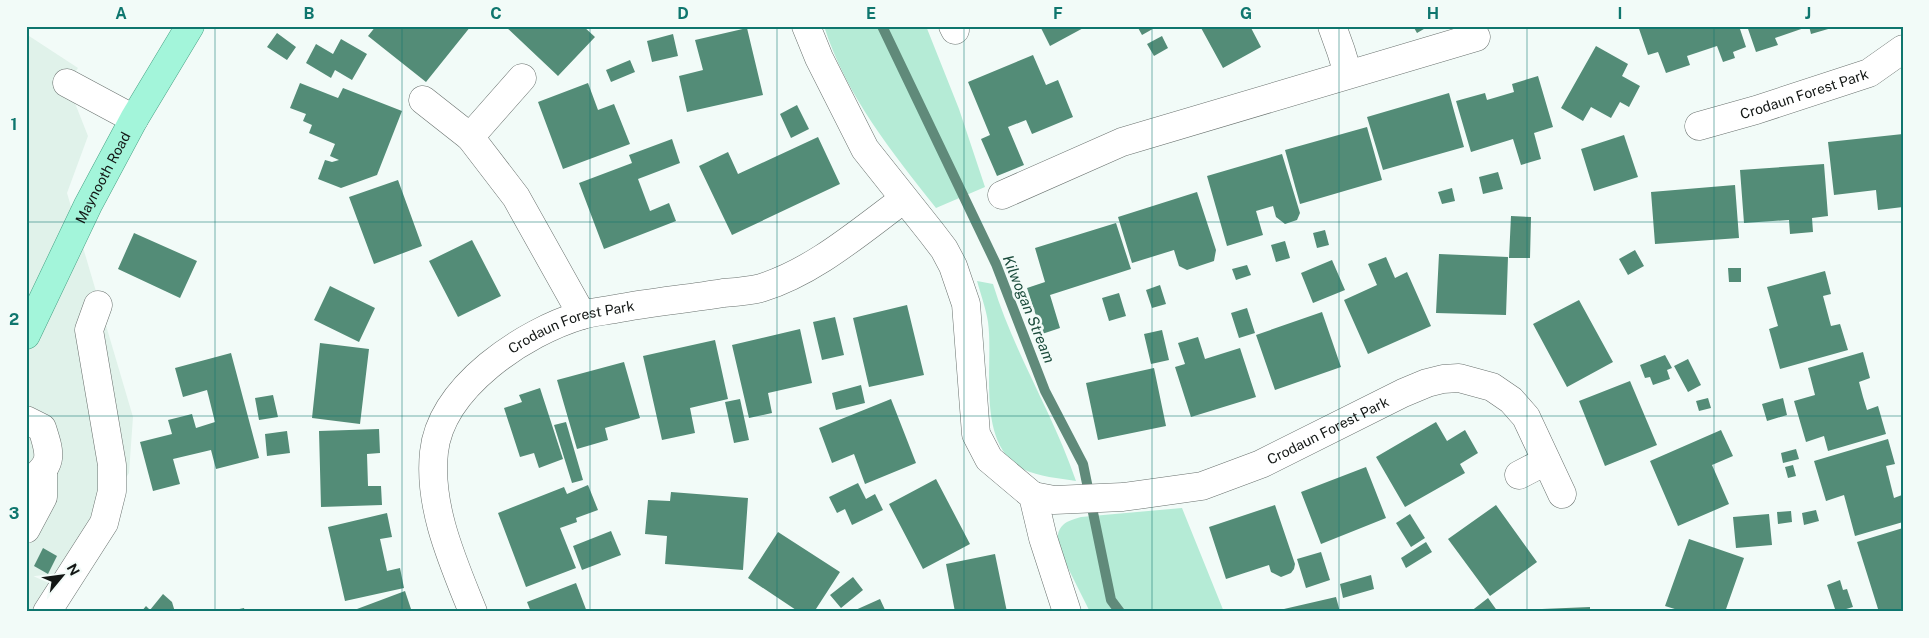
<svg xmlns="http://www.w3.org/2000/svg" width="1929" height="638" font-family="'Public Sans',sans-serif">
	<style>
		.built { fill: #e0f2ea }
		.green { fill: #b5ebd6 }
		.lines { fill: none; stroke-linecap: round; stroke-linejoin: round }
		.stream { stroke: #608a7a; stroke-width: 10 }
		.building { fill: #538c77 }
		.minor-casing { stroke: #69716e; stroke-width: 29 }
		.major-casing { stroke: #48a285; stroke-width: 29 }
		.minor { stroke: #fff; stroke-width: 28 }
		.major { stroke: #a3f5da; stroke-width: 28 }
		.grid { fill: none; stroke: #0f766e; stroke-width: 1; stroke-opacity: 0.55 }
		.labels { text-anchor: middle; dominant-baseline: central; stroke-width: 5; stroke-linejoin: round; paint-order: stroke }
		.street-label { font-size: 14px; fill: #121614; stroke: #f2fbf8 }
		.water-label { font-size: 15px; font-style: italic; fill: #194a3a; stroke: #f2fbf8 }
		.neatline { fill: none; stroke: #0f766e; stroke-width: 2 }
		.grid-label { font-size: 16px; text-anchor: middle; font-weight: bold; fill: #0f766e }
	</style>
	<rect width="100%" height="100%" fill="#f2fbf8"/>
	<path class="built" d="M26 34 78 68 67 83 88 136 67 193 133 417 129 473 35 612H26Z"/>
	<path class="green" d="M824 26H926L959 109 985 187 936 208C892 152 846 96 824 26Z
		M977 281 993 284C1014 353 1053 413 1076 481 1059 478 1039 477 1023 469 975 444 994 366 988 322 986 309 981 295 977 281Z
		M1182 508 1224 612H1090L1057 546C1057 527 1062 522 1081 517Z"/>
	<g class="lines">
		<path class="stream" d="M882 26 996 264 1045 391 1083 464 1111 600 1120 612"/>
	</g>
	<path class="building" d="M376 26H471L426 82 368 36Z
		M505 26H583L595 37 558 76Z
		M1040 26H1087L1050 46Z
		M1137 26H1158L1142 35Z
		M1200 26H1250L1261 47 1223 68Z
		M1413 26H1429L1417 33Z
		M1638 26H1739L1746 47 1733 52 1735 58 1723 62 1717 46 1687 56 1690 65 1666 73 1658 52 1648 55Z
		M1747 26H1807V27L1775 38 1778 45 1756 52Z
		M1809 26H1835V27L1811 34Z
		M747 28 763 95 687 112 679 76 703 70 695 40Z
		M277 33 296 47 287 60 267 47Z
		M673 34 678 56 652 62 647 41Z
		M1162 36 1168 48 1154 56 1147 44Z
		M341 39 367 54 352 80 335 70 331 78 306 63 316 44 333 54Z
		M1596 46 1628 64 1622 76 1640 86 1629 107 1620 102 1611 118 1591 107 1583 121 1561 108Z
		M1033 55 1046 85 1058 80 1073 117 1032 134 1026 120 1008 127 1024 165 997 176 981 139 990 135 968 82Z
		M630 60 635 72 611 82 606 70Z
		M1538 76 1553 127 1534 133 1541 159 1521 165 1513 139 1471 152 1456 101 1485 93 1487 100 1514 92 1512 84Z
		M300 83 338 98 343 88 402 111 377 175 341 188 318 179 325 160 332 162 339 160 330 156 335 144 309 133 312 125 303 121 306 114 290 108Z
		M588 83 598 110 614 104 630 144 563 169 538 102Z
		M1449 93 1464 147 1383 170 1367 117Z
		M797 105 809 129 791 138 780 114Z
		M1367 127 1382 180 1300 204 1285 150Z
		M1903 134V187H1901L1903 207 1878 210 1876 190 1834 195 1828 142Z
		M1624 135 1638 177 1594 191 1581 149Z
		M818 137 840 184 732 235 699 166 728 152 738 174Z
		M672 139 680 163 638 179 650 211 669 203 676 221 604 249 579 183 632 163 629 155Z
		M1282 154 1300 213 1297 220 1285 224 1276 217 1273 206 1256 211 1263 235 1227 246 1207 176Z
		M1824 164 1828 216 1812 218 1813 232 1790 234 1789 220 1744 223 1740 170Z
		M1498 172 1503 189 1483 194 1479 177Z
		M398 180 422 246 374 264 349 197Z
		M1735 185 1739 238 1655 244 1651 192Z
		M1452 188 1455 201 1442 204 1438 192Z
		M1197 192 1216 250 1214 261 1187 270 1179 266 1174 250 1132 263 1118 217Z
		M1511 216 1531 217 1530 258H1509Z
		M1116 223 1131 269 1050 295 1060 328 1042 334 1027 288 1045 282 1035 248Z
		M1325 230 1329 245 1317 248 1313 233Z
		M134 233 197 261 180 298 118 269Z
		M472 240 501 296 458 317 429 261Z
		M1285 241 1290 258 1276 262 1271 245Z
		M1635 250 1644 266 1628 275 1619 259Z
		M1439 254 1508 257 1506 315 1436 313Z
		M1386 257 1395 278 1407 272 1431 326 1368 354 1344 300 1377 285 1368 264Z
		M1332 260 1345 290 1313 303 1301 273Z
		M1247 265 1251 275 1236 280 1232 269Z
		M1728 268H1741V282H1729Z
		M1825 271 1831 294 1823 296 1831 326 1840 324 1848 350 1780 369 1769 329 1778 326 1767 287Z
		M1160 285 1166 304 1152 308 1146 290Z
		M330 286 375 308 359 342 314 320Z
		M1119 293 1126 316 1109 321 1102 298Z
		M1579 300 1613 362 1567 387 1533 324Z
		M907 305 924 375 869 387 853 318Z
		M1247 308 1255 333 1239 338 1231 313Z
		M1322 312 1341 367 1275 390 1256 335Z
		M835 317 844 355 822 360 813 322Z
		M800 329 812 383 768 393 772 413 749 418 732 345Z
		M1162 330 1169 360 1151 364 1144 334Z
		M1198 337 1205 359 1240 348 1256 397 1191 417 1175 367 1185 364 1178 343Z
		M715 340 728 399 690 408 695 433 662 440 643 356Z
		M320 343 369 349 360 424 312 418Z
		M1863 352 1870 378 1859 382 1863 397 1867 410 1878 406 1886 434 1828 451 1824 436 1806 442 1794 401 1815 395 1808 368Z
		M231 353 259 458 216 469 211 450 173 459 180 484 153 491 140 442 172 434 168 420 192 414 196 428 215 422 207 390 183 397 175 368Z
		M1665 355 1672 368 1667 370 1670 379 1653 385 1650 377 1645 378 1640 365Z
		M1688 359 1701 385 1688 392 1674 366Z
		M624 362 640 418 605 428 608 440 577 449 557 380Z
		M1154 368 1166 426 1098 440 1086 383Z
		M1630 381 1657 445 1605 466 1579 401Z
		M861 385 865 403 836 410 832 393Z
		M540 388 563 459 539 468 534 453 520 457 504 408 522 402 519 395Z
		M273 395 278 417 259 420 255 398Z
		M1708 398 1711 408 1699 411 1696 401Z
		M1783 398 1787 415 1767 421 1762 404Z
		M740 399 749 440 734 443 725 402Z
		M891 399 916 463 865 484 854 454 832 463 819 428Z
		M566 422 583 480 572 483 554 425Z
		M1436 422 1447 441 1465 430 1478 453 1460 464 1465 473 1405 507 1376 457Z
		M379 429 380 453 367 454 368 486H381L382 505 321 507 319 431Z
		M1721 430 1733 456 1712 465 1729 504 1678 526 1650 461Z
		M287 431 290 453 267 456 265 434Z
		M1888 439 1895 464 1886 466 1894 498 1902 495 1903 522 1855 536 1844 495 1826 501 1814 461Z
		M1796 449 1799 459 1783 463 1781 453Z
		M1793 465 1796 476 1788 478 1785 467Z
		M1366 467 1386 518 1321 544 1301 492Z
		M936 479 970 544 923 569 889 504Z
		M858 483 866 499 875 494 883 510 852 525 845 509 837 513 829 497Z
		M588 485 598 510 576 518 577 522 560 528 576 568 526 587 498 513 564 487 567 494Z
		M671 492 748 498 743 570 665 564 667 536 645 534 648 500 670 501Z
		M1275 505 1295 564 1294 569 1291 573 1281 577 1271 572 1269 565 1226 579 1209 527Z
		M1496 505 1537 562 1490 596 1448 539Z
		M1816 510 1819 521 1804 525 1802 513Z
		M1791 511 1792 522 1778 524 1777 512Z
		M387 513 392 537 380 539 387 571 400 568 404 588 345 601 328 527Z
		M1410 514 1425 538 1411 547 1396 523Z
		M1769 514 1772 545 1736 548 1733 517Z
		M1903 528V612H1879L1857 542Z
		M611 531 621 555 582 570 573 546Z
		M778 532 840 572 814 612H799L748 578Z
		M1689 539 1744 558 1725 612H1678V610L1665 606Z
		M1426 542 1432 552 1406 568 1401 558Z
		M43 548 57 556 48 574 34 566Z
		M1321 552 1330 580 1306 588 1297 559Z
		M995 554 1007 612H955L946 564Z
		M1371 575 1374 589 1343 598 1340 584Z
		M853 577 863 590 841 608 830 595Z
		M1840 580 1843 590 1847 589 1853 607 1836 612 1827 585Z
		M576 583 587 612H531L527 602Z
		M405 591 412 612H349Z
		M163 594 172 602 175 612H141L146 606 150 610Z
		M1336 597 1340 612H1285L1284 609Z
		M1488 598 1498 612H1470Z
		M880 599 886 612H851Z
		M1590 607V612H1515V610Z
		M244 608 245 612H231L230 611Z
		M1620 609H1638V612H1620Z"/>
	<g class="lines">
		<defs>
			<g id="minor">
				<path d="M806 26 819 58 865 149 931 232 944 249 953 266 966 304 976 434 989 459 1033 496 1043 538 1067 612"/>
				<path d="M953 26 955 30"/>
				<path d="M1332 26 1341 51 1348 74"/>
				<path d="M67 83 134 119"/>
				<path d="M423 100 470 137 516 197 582 315"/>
				<path id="s1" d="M1699 126 1756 110 1869 73 1903 49"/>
				<path d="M470 137 522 78"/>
				<path d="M1002 195 1122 142 1476 37"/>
				<path d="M26 420 42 428C51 456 54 465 26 483"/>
				<path d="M1519 475 1546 461"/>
				<path id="s2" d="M1033 496 1054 500 1123 497 1202 486 1261 464 1403 393 1427 383 1443 379 1459 378 1492 387 1511 400 1526 417 1562 494"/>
				<path d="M26 529 43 497V473"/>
				<path d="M47 612 104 523 112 491V465L89 330 98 305"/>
				<path id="s3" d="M473 612C453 562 428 507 434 452 441 387 524 332 582 315 592 312 604 311 615 309 651 302 687 299 723 293 735 292 749 291 761 288 815 271 859 232 904 199"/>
			</g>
			<g id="major">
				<path id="s4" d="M26 335 88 205 134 119 190 26"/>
			</g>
		</defs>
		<use href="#minor" class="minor-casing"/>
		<use href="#major" class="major-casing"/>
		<use href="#minor" class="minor"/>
		<use href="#major" class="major"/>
	</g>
	<path class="grid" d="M215 26V612M402 26V612M590 26V612M777 26V612M964 26V612M1152 26V612M1339 26V612M1527 26V612M1714 26V612M26 222H1903M26 416H1903"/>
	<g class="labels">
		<g class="street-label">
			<text stroke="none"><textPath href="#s1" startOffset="110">Crodaun Forest Park</textPath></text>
			<text stroke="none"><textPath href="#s4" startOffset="175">Maynooth Road</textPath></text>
			<text stroke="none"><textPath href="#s3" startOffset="364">Crodaun Forest Park</textPath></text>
			<text stroke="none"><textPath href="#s2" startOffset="308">Crodaun Forest Park</textPath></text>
		</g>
		<g class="water-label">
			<text transform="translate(1029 309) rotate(68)">Kilwogan Stream</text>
		</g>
	</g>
	<rect width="1929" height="638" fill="none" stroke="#f2fbf8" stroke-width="55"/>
	<g transform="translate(62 576) rotate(61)" stroke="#f2fbf8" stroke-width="4" paint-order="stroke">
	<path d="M0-4L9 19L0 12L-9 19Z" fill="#121614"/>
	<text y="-8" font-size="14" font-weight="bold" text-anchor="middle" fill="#121614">N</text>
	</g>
	<rect x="28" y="28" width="1874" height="582" class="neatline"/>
	<g class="grid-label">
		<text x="121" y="19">A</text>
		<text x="309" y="19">B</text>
		<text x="496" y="19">C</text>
		<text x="683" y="19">D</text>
		<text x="871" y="19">E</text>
		<text x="1058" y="19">F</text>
		<text x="1246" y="19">G</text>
		<text x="1433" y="19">H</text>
		<text x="1620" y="19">I</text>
		<text x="1808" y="19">J</text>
		<text x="14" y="130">1</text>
		<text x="14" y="325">2</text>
		<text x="14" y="519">3</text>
	</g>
</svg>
